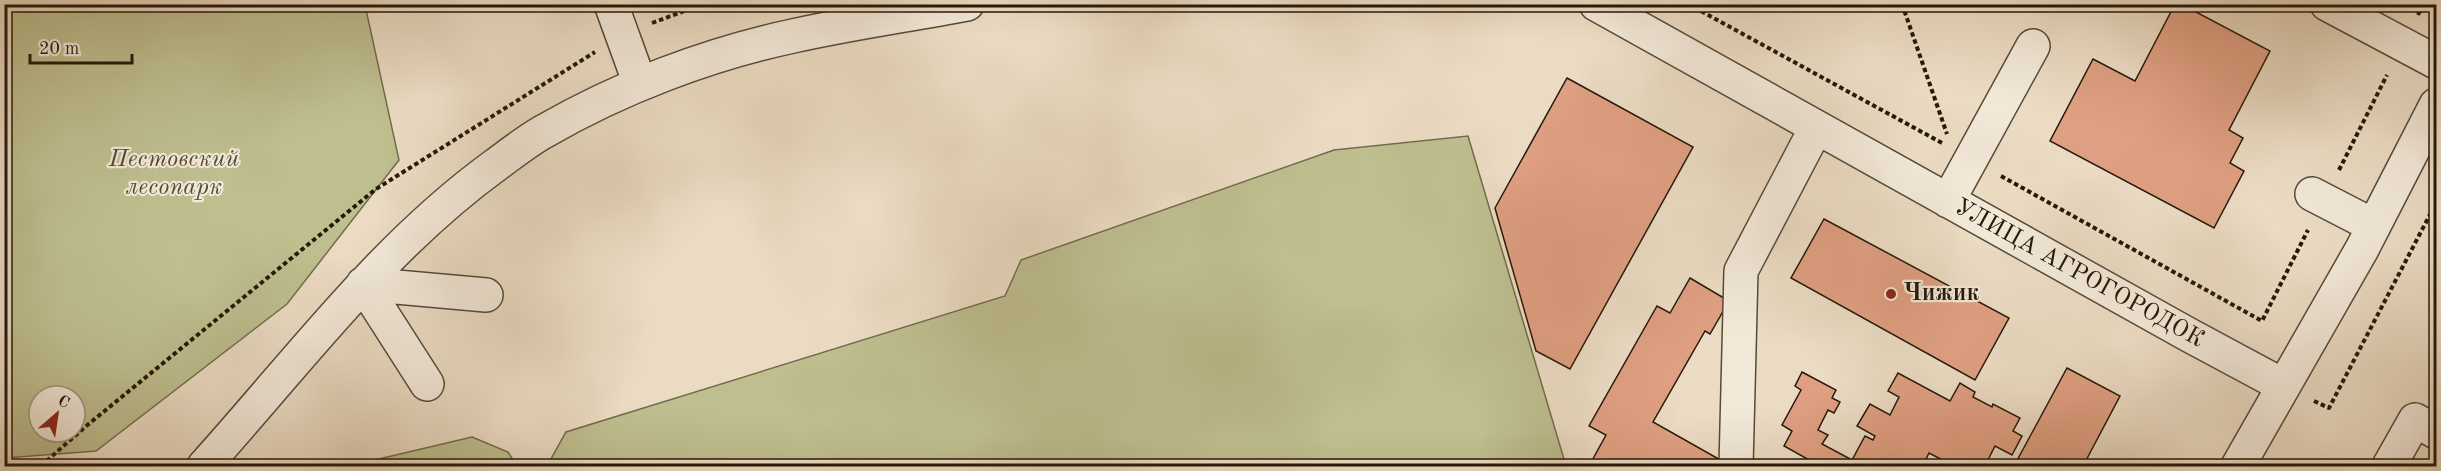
<svg xmlns="http://www.w3.org/2000/svg" width="2441" height="471" font-family="'Old Standard TT',serif">
	<style>
		.green { fill: #bebe8f; stroke: #726c4c; stroke-width: 1.5; fill-rule: evenodd }
		.building { fill: #df9f82; stroke: #251909; stroke-width: 1.5 }
		.lines { fill: none; stroke-linecap: round; stroke-linejoin: round }
		.minor-casing { stroke: #564a38; stroke-width: 36 }
		.path { stroke: #251909; stroke-width: 4; stroke-dasharray: 4.5 3; stroke-linecap: butt }
		.minor { stroke: #f2e8d8; stroke-width: 33 }
		.poi-dot { fill: #8f2418; stroke: #f2e8d8; stroke-width: 2 }
		.labels { text-anchor: middle; dominant-baseline: central; stroke-width: 4.5; stroke-linejoin: round; paint-order: stroke }
		.park-label { font-size: 24px; font-style: italic; fill: #534b31; stroke: #f2e8d8 }
		.street-label { font-size: 24px; fill: #251909; stroke: #f2e8d8 }
		.poi-label { font-size: 24px; font-weight: bold; fill: #251909; stroke: #f2e8d8; text-anchor: start }
	</style>
	<rect width="100%" height="100%" fill="#ebdbc3"/>
	<filter id="stains"><feTurbulence type="fractalNoise" baseFrequency=".00333" numOctaves="4"/><feColorMatrix values="0 0 0 0 .2 0 0 0 0 .09 0 0 0 0 .02 0 0 0 .5 -.17"/></filter>
	<radialGradient id="worn" r=".72"><stop offset=".6" stop-color="#630" stop-opacity="0"/><stop offset="1" stop-color="#630" stop-opacity=".3"/></radialGradient>
	<path class="green" d="M5 4 365 5 399 160 287 304 96 451 5 458ZM39 396H75V432H39Z
		M1468 136 1566 466H547L566 432 1005 296 1021 260 1334 150Z
		M472 437 508 452 517 466H349Z"/>
	<path class="building" d="M2175 4H2181L2270 51 2229 130 2243 138 2230 163 2244 171 2214 228 2050 141 2093 59 2135 81Z
		M1567 78 1693 147 1570 369 1536 351 1495 208Z
		M1824 219 2009 318 1975 380 1791 278Z
		M1690 278 1729 301 1710 334 1705 331 1653 422 1724 462 1721 466H1589L1606 435 1589 426 1657 306 1670 313Z
		M2067 368 2120 396 2083 466H2014Z
		M1802 372 1836 390 1832 398 1840 402 1834 413 1828 410 1818 430 1828 435 1822 444 1852 460 1865 436 1873 440 1875 436 1857 426 1870 404 1890 415 1899 397 1888 391 1898 373 1950 401 1960 383 1975 392 1973 397 1992 407 1993 404 2020 418 2013 431 2022 436 2012 455 1995 446 1985 466H1954L1929 453 1924 463 1920 460 1916 466H1812L1809 465 1811 461 1784 446 1792 431 1782 425 1801 390 1795 386Z"/>
	<g class="lines">
		<defs>
			<path id="minor" d="M611 4 640 84
				M1596 4 2189 335 2282 385
				M2327 4 2436 62
				M2312 194 2374 226
				M1948 201 2033 46
				M363 284 486 295
				M363 284 427 384
				M204 466C298 362 382 247 497 164 512 153 527 141 543 132 619 88 708 54 793 36 851 23 909 15 967 4
				M1736 466 1741 271 1816 128
				M2238 466 2362 249 2436 105
				M2389 466 2415 420 2436 432"/>
		</defs>
		<use href="#minor" class="minor-casing"/>
		<path class="path" d="M1688 4 1942 143
			M1902 4 1947 134
			M2418 15 2423 4
			M652 23 695 7 708 4
			M2339 170 2387 75
			M2001 176 2262 321 2308 230
			M2314 401 2329 408 2436 203
			M41 466 85 427 376 189 595 52"/>
		<use href="#minor" class="minor"/>
	</g>
	<circle class="poi-dot" cx="1891" cy="294" r="6"/>
	<g class="labels">
		<g class="park-label">
			<text x="174" y="160">Пестовский<tspan x="174" dy="28">лесопарк</tspan></text>
		</g>
		<g class="street-label">
			<text transform="translate(2079 274) rotate(29)">УЛИЦА АГРОГОРОДОК</text>
		</g>
		<g class="poi-label">
			<text x="1903" y="294">Чижик</text>
		</g>
	</g>
	<rect width="2441" height="471" fill="none" stroke="#ebdbc3" stroke-width="24"/>
	<rect x="6" y="6" width="2429" height="459" fill="none" stroke="#251909" stroke-width="3"/>
	<rect x="12" y="12" width="2417" height="447" fill="none" stroke="#251909" stroke-width="1.5"/>
	<g transform="translate(57 414) rotate(29)"><circle r="28" fill="#f2e8d8" stroke="#a09585" stroke-width="1.5"/>
	<path d="M0-4.5L10 22L0 15L-10 22Z" fill="#8f2418"/>
	<text y="-9" font-size="16" font-weight="bold" text-anchor="middle" fill="#251909">С</text>
	</g>
	<path d="M30 54v9h102v-9" fill="none" stroke="#251909" stroke-width="3"/>
	<text x="39" y="54" font-size="18" fill="#251909" stroke="#f2e8d8" stroke-width="4.5" paint-order="stroke">20 m</text>
	<rect width="100%" height="100%" filter="url(#stains)"/>
	<rect width="100%" height="100%" fill="url(#worn)"/>
</svg>
